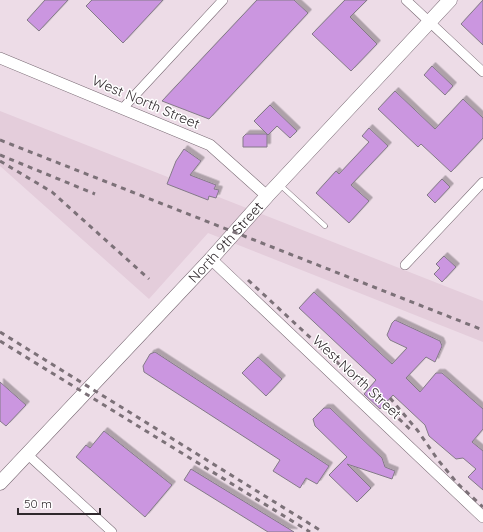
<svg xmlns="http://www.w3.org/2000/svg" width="483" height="532" font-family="Quicksand,sans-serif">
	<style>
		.built { fill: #e4cddb }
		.building { fill: #cb96e0; stroke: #847a88; filter: url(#shadow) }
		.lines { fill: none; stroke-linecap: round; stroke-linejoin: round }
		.service-casing { stroke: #796a74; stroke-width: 5.5 }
		.minor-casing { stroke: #796a74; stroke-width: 10 }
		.tertiary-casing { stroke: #796a74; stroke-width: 12 }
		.primary-casing { stroke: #796a74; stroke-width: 15 }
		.service { stroke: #fff; stroke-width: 4.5 }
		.minor { stroke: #fff; stroke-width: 9 }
		.tertiary { stroke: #fff; stroke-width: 11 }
		.primary { stroke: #fff; stroke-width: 14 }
		.rail { stroke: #7c7178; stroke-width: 3; stroke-dasharray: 5 5; stroke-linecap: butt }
		.labels { text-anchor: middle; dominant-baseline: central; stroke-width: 3; stroke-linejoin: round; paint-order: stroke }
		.street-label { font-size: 14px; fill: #30292d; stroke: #fff }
	</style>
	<defs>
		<filter id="shadow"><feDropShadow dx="3.5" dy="-3.5" stdDeviation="0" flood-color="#0004"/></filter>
	</defs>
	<rect width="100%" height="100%" fill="#eddce7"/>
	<path class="built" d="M0 111 483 301V342L208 233 149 299 0 166Z"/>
	<path class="building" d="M45 0H68L39 31 27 20Z
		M92 0H163L123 43 86 6Z
		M257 0H294L308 13 209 119 162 101Z
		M345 0H367L350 17 377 44 351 71 312 34Z
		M483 0V45L461 24Z
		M432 66 453 86 445 95 424 75Z
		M395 91 435 129 463 99 483 118V138L451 172 421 144 418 147 378 109Z
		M270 105 297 131 290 138 277 126 268 135 254 121Z
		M369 128 388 146 351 185 369 201 349 223 316 193 336 171 339 174 369 142 362 136Z
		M246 134H267V147H243V137Z
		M184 149 201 161 190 175 216 185 214 189 219 190 216 198 209 196 208 200 167 184 176 161Z
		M442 179 450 187 435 203 427 195Z
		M444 256 456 267 442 282 434 274 440 268 436 264Z
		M314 292 392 364 407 348 390 340 387 335 392 323 395 320 440 341 442 346 435 362 426 357 406 378 420 392 436 373H442L483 409V429L472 442 483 451V490L468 477 476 469 463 458 456 459 429 436 425 425 393 395 380 409 364 394 376 380 299 308Z
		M155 352 329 466 317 484 306 478 300 488 273 471 280 460 144 372 143 366 150 354Z
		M258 357 282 379 266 396 242 373Z
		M0 382 26 405 6 426 0 421Z
		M324 408H330L382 458 385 467 395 471 392 479 347 464 371 488 357 502 329 475 347 457 315 426 313 419Z
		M104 431 172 485 145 517 76 457 86 445 90 448Z
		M191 469 294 532H268L184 480Z"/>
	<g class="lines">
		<defs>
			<path id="service" d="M279 184 325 226"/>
			<path id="minor" d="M406 0 483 72
				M123 108 223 0
				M405 265 483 182
				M27 454 112 532"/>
			<path id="tertiary" d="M0 58 210 145 267 196
				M211 259 483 517"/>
			<g id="primary">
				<path id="s1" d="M0 483 211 259 267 196 450 0"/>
			</g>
		</defs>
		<use href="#service" class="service-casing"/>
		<use href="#minor" class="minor-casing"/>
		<use href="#tertiary" class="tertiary-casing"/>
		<use href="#primary" class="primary-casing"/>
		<use href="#service" class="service"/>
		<use href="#minor" class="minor"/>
		<use href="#tertiary" class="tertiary"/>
		<use href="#primary" class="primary"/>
		<path class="rail" d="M0 140 483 330
			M0 155 95 194
			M0 161 52 192 149 279
			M248 280 367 390
			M0 332 323 532
			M0 341 310 532
			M390 398 418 431 438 460 458 484 483 507
			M384 405 412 431"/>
	</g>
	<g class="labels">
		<g class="street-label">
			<text transform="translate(146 102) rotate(23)">West North Street</text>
			<text stroke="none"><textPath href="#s1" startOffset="330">North 9th Street</textPath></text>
			<text transform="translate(357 377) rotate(43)">West North Street</text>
		</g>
	</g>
	<path d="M18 508v6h82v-6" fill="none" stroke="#30292d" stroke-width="2"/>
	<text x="24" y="508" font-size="12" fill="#30292d" stroke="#ffffff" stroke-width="3" paint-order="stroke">50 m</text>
</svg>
